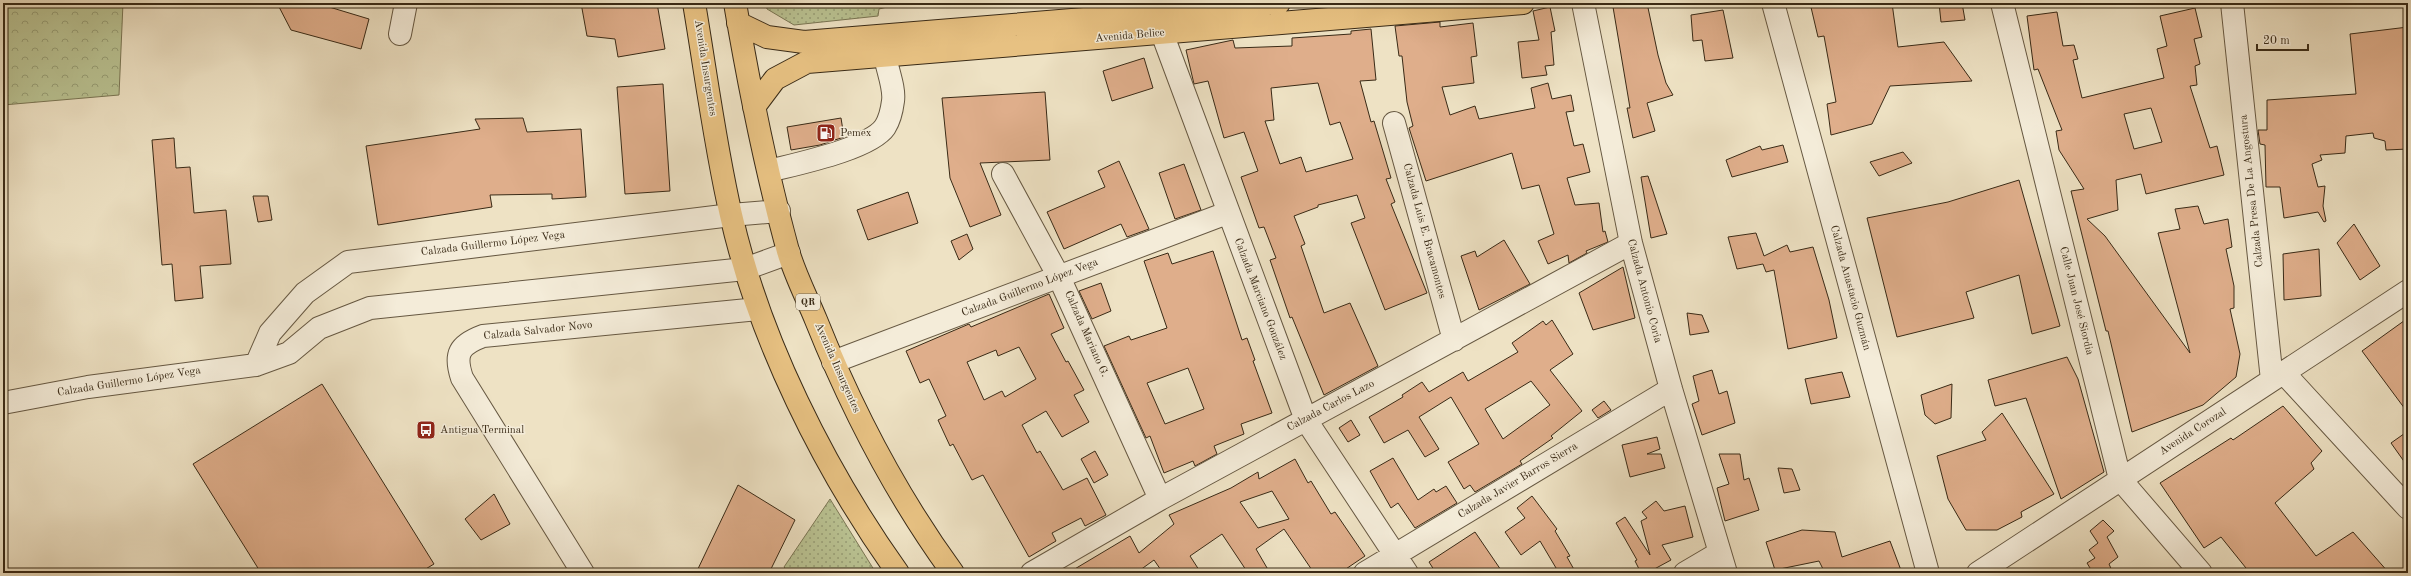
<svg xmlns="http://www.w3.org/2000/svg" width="2411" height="576" font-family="'Old Standard TT',serif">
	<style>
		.forest { fill: url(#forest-crowns); stroke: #7a7654 }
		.park { fill: url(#park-dots); stroke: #7a7654 }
		.building { fill: #dfae8b; stroke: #392a16; fill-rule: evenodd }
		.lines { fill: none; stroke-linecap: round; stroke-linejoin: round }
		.minor-casing { stroke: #665842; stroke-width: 24 }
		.major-casing { stroke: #392a16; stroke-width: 24 }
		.minor { stroke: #f4ecd9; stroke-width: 22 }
		.major { stroke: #e7c182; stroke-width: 22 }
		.labels { text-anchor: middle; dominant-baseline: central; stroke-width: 3; stroke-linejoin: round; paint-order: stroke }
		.shield { fill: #f4ecd9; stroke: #716450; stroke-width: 1 }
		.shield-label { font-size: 10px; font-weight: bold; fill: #392a16 }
		.street-label { font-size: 11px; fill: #392a16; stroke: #f4ecd9 }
		.poi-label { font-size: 11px; fill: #392a16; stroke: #f4ecd9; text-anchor: start }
	</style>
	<defs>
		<pattern id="forest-crowns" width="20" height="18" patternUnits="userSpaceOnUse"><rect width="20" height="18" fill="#bac393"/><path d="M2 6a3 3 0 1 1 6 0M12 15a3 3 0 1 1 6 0" fill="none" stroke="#989f77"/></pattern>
		<pattern id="park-dots" width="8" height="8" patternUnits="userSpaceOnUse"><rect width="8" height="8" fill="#bac393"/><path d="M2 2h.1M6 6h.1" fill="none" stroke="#989f77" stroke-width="1.8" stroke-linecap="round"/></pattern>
	</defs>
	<rect width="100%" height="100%" fill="#eee2c4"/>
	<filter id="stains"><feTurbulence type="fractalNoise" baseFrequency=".005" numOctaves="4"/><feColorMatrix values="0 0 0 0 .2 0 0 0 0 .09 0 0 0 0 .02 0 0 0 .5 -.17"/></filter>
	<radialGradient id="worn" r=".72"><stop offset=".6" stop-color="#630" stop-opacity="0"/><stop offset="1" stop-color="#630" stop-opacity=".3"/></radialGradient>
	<path class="forest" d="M3 3H123L119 95 3 105Z"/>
	<path class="park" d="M766 3H895V5L879 9 878 16 794 25 767 9Z
		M830 499 876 573H789L784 567Z"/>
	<path class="building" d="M277 3H316L369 19 361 49 291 30Z
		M581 3H657L665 49 618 57 615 39 587 36Z
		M1647 3 1658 55 1666 83 1673 95 1647 103 1655 131 1633 138 1627 108H1630L1613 7Z
		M1810 3H1892L1898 47 1944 42 1972 81 1890 86 1872 124 1831 135 1827 104 1836 102 1824 36 1818 37Z
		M1939 3H1962L1965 20 1941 22Z
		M1550 7 1555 31 1551 32 1554 65 1545 66 1547 75 1522 78 1518 42 1539 40 1533 11Z
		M2195 8 2202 37 2194 39 2200 64 2195 66 2197 85 2190 86 2210 148 2217 146 2224 175 2146 194 2141 174 2116 180 2118 210 2087 219 2105 236 2190 353 2158 233 2180 229 2175 209 2198 206 2204 224 2228 219 2232 247 2226 249 2234 286V308L2230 309 2240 354 2236 377 2203 405 2132 432 2108 331H2106L2071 191 2084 189 2059 150 2056 131 2062 130 2038 69 2034 70 2027 16 2057 12 2063 46 2074 45 2078 59 2073 60 2082 98 2164 78 2157 49 2167 46 2160 16ZM2151 108 2162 142 2134 149 2124 114Z
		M1723 10 1733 58 1705 61 1702 40 1693 41 1691 15Z
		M1440 22V27L1473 23 1477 56 1471 57 1474 83 1442 87 1450 115 1475 106 1479 119 1535 108 1531 88 1548 83 1552 99 1571 95 1574 111 1566 112 1574 146 1583 144 1590 172 1567 178 1575 205 1599 203 1603 232 1605 231 1608 242 1586 251 1587 253 1569 263 1568 255 1548 264 1538 241 1554 234 1539 185 1522 189 1512 153 1426 181 1409 128 1413 126 1407 102 1402 56H1399L1395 26Z
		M2408 27V149L2386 150 2385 141 2374 138 2373 133 2346 136 2345 153 2320 155 2322 160 2312 164 2318 187 2325 186 2323 206 2326 221 2324 222 2318 212 2284 218 2280 187H2266L2265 145 2260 144 2258 130H2267V100L2356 94 2350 34Z
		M1371 29 1376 80 1360 81 1371 122 1374 121 1391 178 1386 179 1395 202 1391 204 1427 293 1385 310 1351 223 1365 218 1357 195 1318 205V207L1294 216 1305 244 1301 246 1324 313 1350 303 1378 366 1324 395 1292 317 1290 318 1270 260 1276 258 1264 227 1259 228 1241 177 1258 171 1244 132 1224 138 1208 81 1194 84 1186 50 1233 40 1235 48 1292 46V38L1351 34V31ZM1318 83 1330 125 1340 122 1353 159 1306 172 1301 157 1280 164 1265 121 1274 120 1271 88Z
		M1144 58 1153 88 1112 101 1103 71Z
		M663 84 670 191 625 194 617 87Z
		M1045 92 1050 160 980 163 1001 215 970 227 950 178 942 98Z
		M523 118 527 132 581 129 586 197 552 199V194L490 195 492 207 378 225 366 146 480 129 475 119Z
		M841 118 844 137 820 145 791 150 787 127Z
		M174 138 176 168 190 167 194 213 226 210 231 264 200 266 203 298 175 301 172 264 162 265 152 140Z
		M1783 145 1788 162 1732 177 1726 160 1760 146 1762 150Z
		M1903 152 1912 163 1879 176 1870 162Z
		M1119 161 1149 229 1127 237 1121 224 1064 249 1047 212 1105 187 1098 171Z
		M1184 164 1201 210 1175 219 1159 173Z
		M1648 176 1667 234 1651 238 1641 177Z
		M2019 180 2060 326 2032 334 2019 275 1966 292 1974 318 1897 337 1867 218 1948 202Z
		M908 192 918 223 868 240 857 210Z
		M253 196H268L272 220 258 222Z
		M2354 224 2380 266 2360 280 2337 243Z
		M1756 233 1764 256 1787 245 1790 252 1813 247 1829 300 1837 338 1788 349 1774 270 1766 272 1763 264 1737 269 1728 237Z
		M967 234 973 249 959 260 951 241Z
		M1504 240 1530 284 1479 310 1461 256 1475 251 1477 257Z
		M2319 249 2321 296 2284 300 2283 254Z
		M1213 251 1242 340 1247 338 1255 360 1253 361 1272 413 1241 424 1244 434 1214 446 1217 454 1195 466 1193 461 1164 473 1150 436 1146 438 1104 346 1129 336 1131 340 1167 328 1144 261 1168 253 1172 264ZM1188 368 1204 409 1165 424 1147 383Z
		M1623 267 1635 318 1593 330 1579 293Z
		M1101 283 1111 311 1092 319 1079 291Z
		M1049 294 1064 328 1051 334 1066 362 1068 361 1084 390 1074 395 1089 422 1062 437 1046 411 1022 425 1037 453 1040 451 1063 490 1087 478 1106 515 1085 526 1081 518 1052 533 1056 541 1029 557 983 475 972 480 953 444 950 446 938 420 946 416 929 379 920 383 906 351 969 324 971 327ZM1019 347 1036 379 1005 397 1002 391 984 400 967 362 996 350 998 356Z
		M1687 313 1702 315 1709 332 1690 335Z
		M2408 318V413L2362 351Z
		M1552 320 1573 354 1550 370 1582 411 1551 436 1553 438 1520 461 1522 464 1475 492 1470 485 1464 489 1448 462 1479 444 1451 397 1419 417 1439 449 1425 457 1408 430 1384 443 1369 417 1403 397 1402 395 1422 382 1429 392 1463 372 1468 381 1518 352 1512 343 1543 321 1546 325ZM1531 381 1550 405 1503 439 1485 409Z
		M2067 357 2078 379 2104 472 2061 499 2026 398 1995 406 1988 380Z
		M1712 370 1719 394 1727 391 1735 423 1702 435 1692 404 1699 401 1693 376Z
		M1842 372 1850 397 1811 404 1805 379Z
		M322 384 434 564 419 573H261L193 464Z
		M1952 384 1951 418 1935 424 1925 415 1921 395Z
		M1604 401 1611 410 1598 418 1592 410Z
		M2283 406 2322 451 2311 463 2314 469 2275 503 2316 556 2353 532 2389 573H2250L2221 537 2204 548 2160 483 2231 438 2233 440Z
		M2002 413 2054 494 2021 512 2022 517 1997 530H1966L1948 499 1937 456 1986 440 1982 432Z
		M1351 420 1360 435 1348 442 1339 428Z
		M2408 431V467L2391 443Z
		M1657 437 1660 449 1647 454H1661L1665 468 1630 477 1622 445Z
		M1095 451 1108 475 1094 483 1081 459Z
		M1719 454H1740L1744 480 1749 478 1759 510 1725 521 1717 488 1729 484Z
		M1393 458 1418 500 1434 489 1436 492 1446 486 1457 503 1415 528 1398 503 1391 508 1370 471Z
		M1295 459 1308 483 1311 481 1331 514 1335 512 1365 556 1340 573H1314L1284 529 1256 549 1270 573H1248L1222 534 1190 556 1201 573H1163L1154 560 1136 573H1068L1130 536 1139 553 1174 524 1169 515 1231 488 1258 472 1259 479ZM1272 491 1289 519 1258 528 1240 502Z
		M1778 468 1792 469 1800 490 1784 493Z
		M738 485 795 520 769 573H696Z
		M494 494 510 524 481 540 465 519Z
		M1532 496 1557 529 1555 531 1570 556 1567 557 1576 573H1559L1540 541 1521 555 1505 532 1525 518 1517 508Z
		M1656 501 1664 511 1685 506 1693 537 1662 545 1671 560 1647 573H1641L1635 561 1637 560 1616 523 1625 517 1650 555 1641 521 1647 518 1642 512Z
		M2103 520 2114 531 2107 537 2118 557 2109 564 2113 573H2093L2087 563 2095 558 2089 550 2098 543 2090 531Z
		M1802 530 1835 532 1842 557 1890 541 1902 573H1825L1819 561 1775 570 1766 542Z
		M1475 532 1503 573H1436L1429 562Z"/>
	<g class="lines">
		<defs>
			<path id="minor" d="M1583 3 1631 243 1671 389 1726 573
				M1773 3 1928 573
				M2002 3 2120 479 2201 573
				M2232 3 2272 380
				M1159 15 1162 33 1306 420 1407 573
				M400 34 406 3
				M1394 123 1454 340
				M769 171C796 164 870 149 885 127 890 119 892 109 893 101 895 88 887 69 885 56
				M1003 174 1059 277 1160 499
				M833 362 1227 213
				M256 365 270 333 305 293 348 262 731 215 779 211
				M2283 372 2408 508
				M3 403 88 387 256 365 289 353 319 328 370 308 745 269 789 253
				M583 573 462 378C454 354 459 345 483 336L758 309
				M1032 573 1160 499 1631 243
				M1365 573 1671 389
				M1685 573 1719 553
				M1978 573 2408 291"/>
			<path id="major" d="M694 3C706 74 715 146 731 215 759 339 824 469 898 573
				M735 3C749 86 766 170 788 251 795 275 807 298 816 320 852 410 896 495 953 573
				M738 23 767 37 804 42 1279 3
				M754 107 775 79 807 62 1523 3"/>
		</defs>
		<use href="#minor" class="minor-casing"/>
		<use href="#major" class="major-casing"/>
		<use href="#minor" class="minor"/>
		<use href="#major" class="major"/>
	</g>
	<defs>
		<symbol id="fuel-square" viewBox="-11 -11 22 22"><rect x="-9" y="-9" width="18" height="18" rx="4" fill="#8f2418" stroke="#f4ecd9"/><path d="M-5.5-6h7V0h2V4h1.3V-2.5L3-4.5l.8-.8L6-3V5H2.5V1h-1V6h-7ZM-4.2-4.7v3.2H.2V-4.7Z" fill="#fff"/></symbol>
		<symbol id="bus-square" viewBox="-11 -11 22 22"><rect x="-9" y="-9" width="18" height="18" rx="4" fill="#8f2418" stroke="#f4ecd9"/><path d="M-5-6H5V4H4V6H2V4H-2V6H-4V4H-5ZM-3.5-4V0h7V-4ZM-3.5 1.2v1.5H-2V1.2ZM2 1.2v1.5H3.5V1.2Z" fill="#fff"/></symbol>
	</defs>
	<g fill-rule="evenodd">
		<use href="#fuel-square" x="815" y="122" width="22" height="22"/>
		<use href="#bus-square" x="415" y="419" width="22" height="22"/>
	</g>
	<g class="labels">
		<rect class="shield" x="796" y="294" width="24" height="16" rx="3"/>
		<g class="shield-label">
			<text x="808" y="302">QR</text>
		</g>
		<g class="street-label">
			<text transform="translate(1130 36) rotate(-5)">Avenida Belice</text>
			<text transform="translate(705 68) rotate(81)">Avenida Insurgentes</text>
			<text transform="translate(2252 191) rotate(-96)">Calzada Presa De La Angostura</text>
			<text transform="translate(1424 231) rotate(75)">Calzada Luis E. Bracamontes</text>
			<text transform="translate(493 244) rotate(-7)">Calzada Guillermo López Vega</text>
			<text transform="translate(1030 288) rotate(-21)">Calzada Guillermo López Vega</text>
			<text transform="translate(1850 288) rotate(75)">Calzada Anastacio Guzmán</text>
			<text transform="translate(1644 291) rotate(75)">Calzada Antonio Coria</text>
			<text transform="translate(1260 299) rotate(69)">Calzada Marciano González</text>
			<text transform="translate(2076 301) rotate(76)">Calle Juan José Siordia</text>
			<text transform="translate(538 331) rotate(-6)">Calzada Salvador Novo</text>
			<text transform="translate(1086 334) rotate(66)">Calzada Mariano G.</text>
			<text transform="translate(837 368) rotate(66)">Avenida Insurgentes</text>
			<text transform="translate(129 382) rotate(-9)">Calzada Guillermo López Vega</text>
			<text transform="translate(1331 406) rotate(-28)">Calzada Carlos Lazo</text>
			<text transform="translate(2193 432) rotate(-33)">Avenida Corozal</text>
			<text transform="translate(1518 481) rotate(-31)">Calzada Javier Barros Sierra</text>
		</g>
		<g class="poi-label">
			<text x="840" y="133">Pemex</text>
			<text x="440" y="430">Antigua Terminal</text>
		</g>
	</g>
	<rect width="2411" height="576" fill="none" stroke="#eee2c4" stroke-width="16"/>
	<rect x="4" y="4" width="2403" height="568" fill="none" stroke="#392a16" stroke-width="2"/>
	<rect x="8" y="8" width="2395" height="560" fill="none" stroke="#392a16"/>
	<path d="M2257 44v6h51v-6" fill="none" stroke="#392a16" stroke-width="2"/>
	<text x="2263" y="44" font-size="12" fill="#392a16" stroke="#f4ecd9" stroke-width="3" paint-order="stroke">20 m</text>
	<rect width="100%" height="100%" filter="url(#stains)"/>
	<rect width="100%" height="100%" fill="url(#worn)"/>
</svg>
